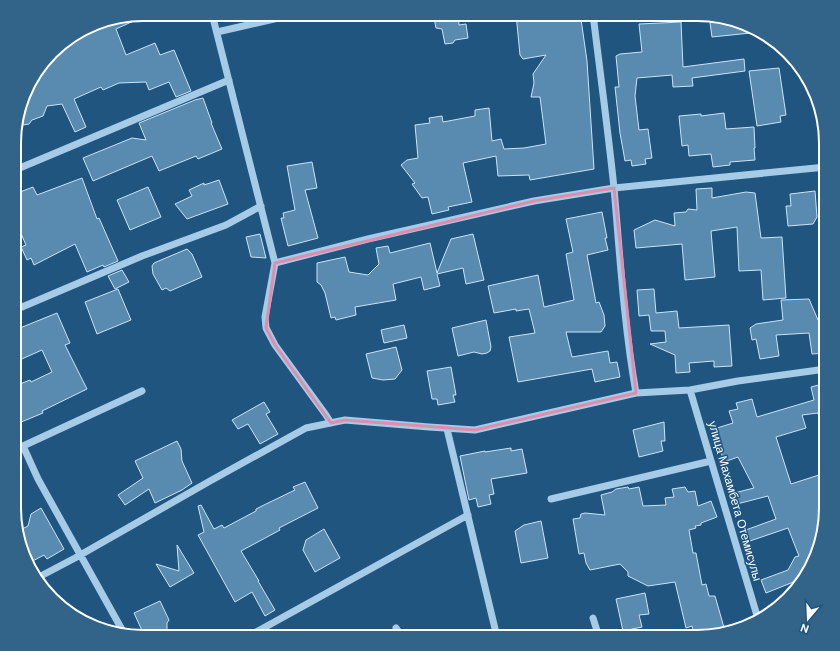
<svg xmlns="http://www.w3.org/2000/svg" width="840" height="651" font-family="'DM Sans',sans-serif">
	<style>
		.building { fill: #598bb0; stroke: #c9e3f6 }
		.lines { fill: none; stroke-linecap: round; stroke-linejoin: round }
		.minor { stroke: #a5cbe7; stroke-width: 7 }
		.marked { fill: none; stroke: #e08cad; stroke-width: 3; stroke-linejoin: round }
		.labels { text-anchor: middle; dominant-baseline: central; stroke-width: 3; stroke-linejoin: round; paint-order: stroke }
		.street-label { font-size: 12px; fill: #fff; stroke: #20557f }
		.rim { fill: none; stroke: #fff; stroke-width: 2 }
	</style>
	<rect width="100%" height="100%" fill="#20557f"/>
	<path class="building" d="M447 14H458L459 25 466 24 468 38 455 40 453 43 445 44 442 29 436 28 434 18 446 16Z
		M516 14H557L558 21 581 19 587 61 594 169 530 180 529 175 498 176 496 156 463 163 472 202 448 207 449 210 432 214 428 197 422 198 412 184 415 183 401 165 407 160 418 158 415 125 430 123 429 118 442 116 443 122 475 116V110L489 108 492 141 501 139 504 149 524 148 546 144 540 97H531L534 83 533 74 546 55 523 59 520 55Z
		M137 15 138 19 116 29 126 55 155 43 160 55 174 50 191 91 176 97 169 82 149 90 146 82 119 83 103 90 101 87 74 99 86 127 75 132 62 104 47 106 43 116 32 120 29 124 23 125 17 121 31 79 58 46 101 21Z
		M709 15 747 24 760 32 712 37Z
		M681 22 683 67 744 59 745 71 692 78 693 86 673 87 672 75 637 78 635 96 639 130 648 129 652 158 645 159 646 164 632 166 631 160 625 161 620 133 615 87H619L616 56 620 54 642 52 639 24Z
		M779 68 786 115 780 116 781 122 757 126 749 71Z
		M203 98 212 123H211L222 149 198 159 196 156 159 171 152 156 93 181 83 158 132 138 146 140 139 123 195 100Z
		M724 113 726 129 754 127 755 148H754L755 160 730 162V165L713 167 711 154 689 156 688 145 682 146 679 116 701 114V116Z
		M312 162 317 188 305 190 318 238 288 246 281 218H284L283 213 295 210 287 166Z
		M82 178 97 219 99 218 118 261 104 267 103 265 87 272 75 244 34 265 31 258 27 260 21 247 26 245 15 220V194L33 187 37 195Z
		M219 180 228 204 187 219 175 204 192 196 189 190 204 183V185Z
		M148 187 161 217 130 230 117 200Z
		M712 188V198L746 192 755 193 761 238 782 237 786 298 763 300 761 270 739 271 737 227 711 231 715 277 685 280 682 244 636 248 634 230 655 220 675 226 674 213 686 212 688 209 697 210 696 189Z
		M815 191 817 217 813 224 788 226 786 206H791L790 194Z
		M602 212 607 238H605L608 250 587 255 596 303 599 302 604 315 605 326 601 332H566L572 357 608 351 610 363 617 362 620 377 595 382 592 369 518 382 509 337 535 333 529 309 516 311V309L494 313 488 286 538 275 544 307 574 300 566 254 573 252 566 219Z
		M260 234 266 258 251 257 246 237Z
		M473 234 484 280 466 284 463 268 437 274 440 286 424 290 421 277 393 284 396 300 355 307 356 315 336 320 335 317 331 318 325 293 321 285 317 282V263L345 257 349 272 368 275 379 264 376 248 388 246 390 253 430 243 437 273 451 239Z
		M187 249 192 254 202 277 170 291 166 288 162 290 153 274 152 266 154 263Z
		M122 270 129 282 115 289 108 276Z
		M118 289 131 320 97 334 85 302Z
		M654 289 656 313 677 311 679 328 729 325 732 366 714 367V361L689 363 690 372 676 373 675 355 650 344 666 342 665 331H651L649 315 639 316 637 290Z
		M809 299 818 320 826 319V353L812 354 809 333 776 335 779 356 760 359 756 339 752 340 750 328 756 324 783 320 781 300Z
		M57 313 70 343 65 345 87 389 42 411 43 413 14 425 15 386 30 380 31 382 52 372 42 350 15 362V330Z
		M486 320 491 347 490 351 487 353 482 354 474 352 458 356 452 328Z
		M404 325 407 338 384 343 381 330Z
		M396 347 402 370 395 379 383 380 372 378 366 354Z
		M451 367 456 395H453L455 402 438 405 437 399H432L427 371Z
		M826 383V427L821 428 818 413 802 415 806 428 776 437 791 484 822 474 826 489V517L821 538 814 541 818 551 816 558 801 582 796 581 766 593 761 580 788 570 795 557 799 556 788 528 747 542 743 531 776 519 768 496 737 504 734 493 754 488 738 457 724 462 714 429 733 423 729 411 738 409 736 403 752 399 757 417 814 400 811 387Z
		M264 402 270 412 266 414 278 434 260 444 248 424 238 429 232 420Z
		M664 422 665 441H661L663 451 639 457 633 430Z
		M177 441 181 449 182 461 192 483 182 490 155 503 149 489 125 505 118 495 143 478 135 461Z
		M511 448V451L522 449 527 473 491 479 494 494 489 495 491 504 478 507 476 498 469 500 460 456 485 451V452Z
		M305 482 318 508 279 528 280 530 241 551 259 581H258L275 610 265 616 252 592 235 602 198 535 204 532 198 506 201 505 214 529 222 525 224 528 256 511V509L266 504 295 490 293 487Z
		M628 487 629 489 639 487 643 506 666 505 665 498 674 497 672 489 685 487 688 492 695 491 698 506 711 501 717 517 701 523V525L695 526 696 528 689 530 693 553H696L702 585 706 584 709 596H715L725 631 695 637 692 626 686 628 675 582 648 586 628 576V572L620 564 590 570 586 563 584 553 579 554 573 519 580 518 581 514 585 513 605 515 601 495 612 492 616 489Z
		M41 508 64 549 47 559 44 555 27 564 18 531 28 526 31 514Z
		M541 521 548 558 521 563 515 531 524 525Z
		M324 529 340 558 315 572 303 550 306 540Z
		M177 545 194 573 170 587 156 564 179 571Z
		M645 593 649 614 639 615 642 627 623 631 616 599Z
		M160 601 169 620 167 623V637H145L134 613Z"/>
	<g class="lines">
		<path class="minor" d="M212 14 275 263 265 317 266 328 275 345 326 415 331 423
			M593 14C600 72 608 130 614 188 620 257 624 325 636 393
			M217 32 296 14
			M15 170 229 80
			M275 263 368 239 534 201 614 188 826 167
			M15 310 142 256 226 225 261 206
			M690 390 758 619
			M447 429 497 637
			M551 499 711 461
			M37 578 75 558 210 481 306 428 345 420 429 427 475 430 636 393 690 390 738 381 826 369
			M593 618 599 637
			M396 628 402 637
			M125 635 38 479 23 446 142 391
			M247 637 468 515"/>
	</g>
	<path class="marked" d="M614 188 636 393 475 430 345 420 331 423 275 345 266 328 275 263 534 201Z"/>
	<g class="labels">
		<g class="street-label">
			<text transform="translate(735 501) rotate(74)">улица Махамбета Отемисулы</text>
		</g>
	</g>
	<path d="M0 0H840V651H0ZM143 21H697A122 122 0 0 1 819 143V508A122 122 0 0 1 697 630H143A122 122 0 0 1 21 508V143A122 122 0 0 1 143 21Z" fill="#326389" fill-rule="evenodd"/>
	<path class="rim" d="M143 21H697A122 122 0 0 1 819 143V508A122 122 0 0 1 697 630H143A122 122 0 0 1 21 508V143A122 122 0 0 1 143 21Z"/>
	<g transform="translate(808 619) rotate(199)" stroke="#20557f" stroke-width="3" paint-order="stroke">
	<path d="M0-3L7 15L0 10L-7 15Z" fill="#ffffff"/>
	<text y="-6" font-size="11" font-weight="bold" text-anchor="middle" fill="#ffffff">N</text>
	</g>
</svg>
